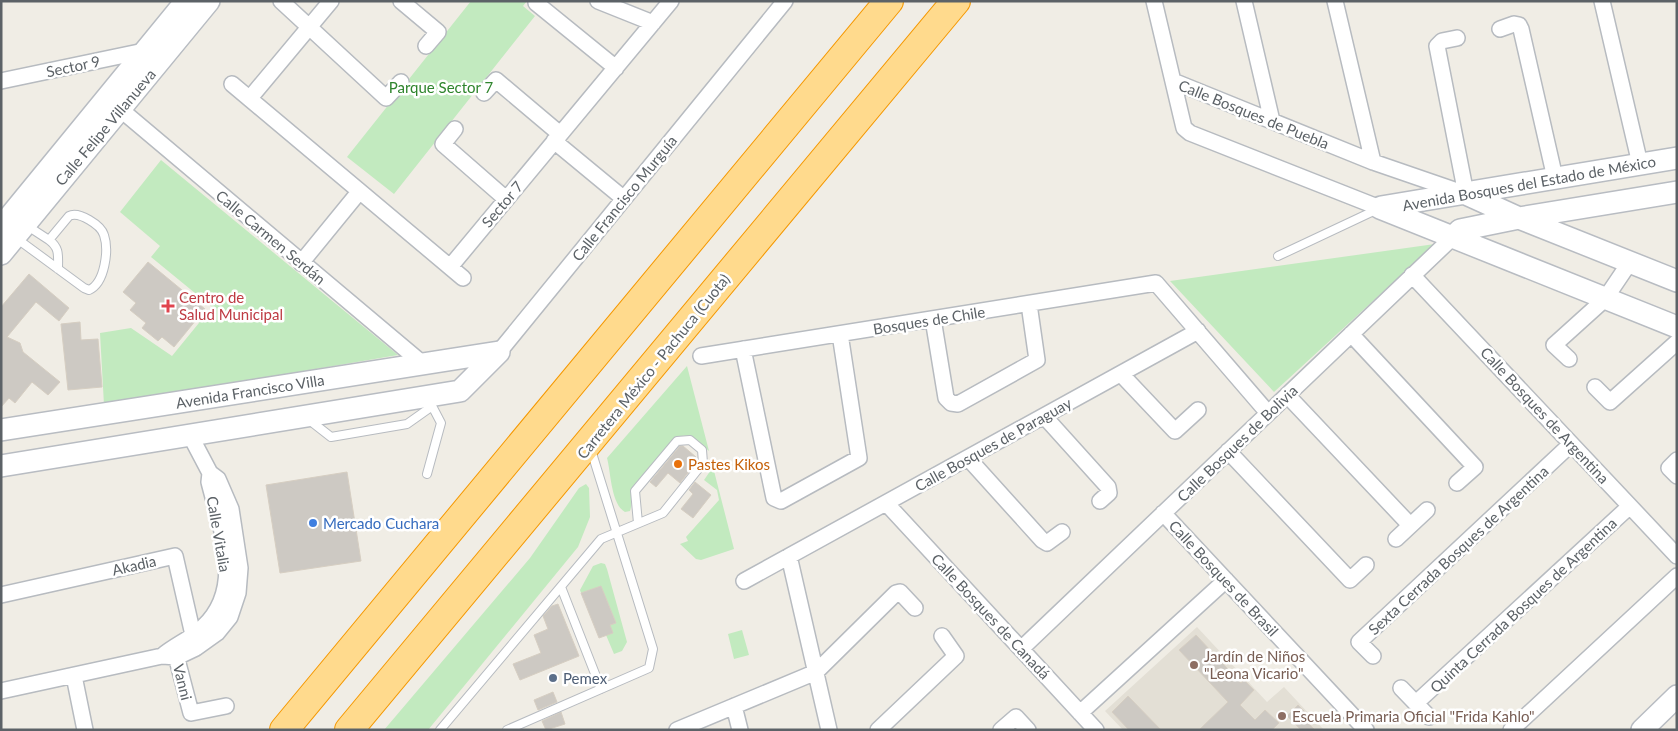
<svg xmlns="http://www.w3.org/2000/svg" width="1678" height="731" font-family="Lato,sans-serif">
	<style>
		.education { fill: #e3dfd5 }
		.green { fill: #c2eabf }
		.building { fill: #cdc9c3; stroke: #d6cec2 }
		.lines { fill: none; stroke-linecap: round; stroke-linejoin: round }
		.lane-casing { stroke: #b7bbc0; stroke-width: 10 }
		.street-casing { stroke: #b7bbc0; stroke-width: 18 }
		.secondary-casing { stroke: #b8bcc2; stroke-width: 24 }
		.highway-casing { stroke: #f59800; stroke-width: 30 }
		.lane { stroke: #fff; stroke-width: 8 }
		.street { stroke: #fff; stroke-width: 15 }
		.secondary { stroke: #fff; stroke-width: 21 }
		.highway { stroke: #ffda8d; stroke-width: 28 }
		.health-dot { fill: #e0444e; stroke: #fff; stroke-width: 2 }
		.food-dot { fill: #e8710a; stroke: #fff; stroke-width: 2 }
		.shop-dot { fill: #3f7fe0; stroke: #fff; stroke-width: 2 }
		.education-dot { fill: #8d6e63; stroke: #fff; stroke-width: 2 }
		.service-dot { fill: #5c6f8a; stroke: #fff; stroke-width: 2 }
		.labels { text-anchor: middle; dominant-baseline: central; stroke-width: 5; stroke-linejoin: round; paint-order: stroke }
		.street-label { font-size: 15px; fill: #5c6267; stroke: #fff }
		.park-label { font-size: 15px; fill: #2f852d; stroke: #fff }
		.health-label { font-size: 15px; fill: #be3a42; stroke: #fff; text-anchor: start }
		.food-label { font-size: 15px; fill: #c56008; stroke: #fff; text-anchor: start }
		.shop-label { font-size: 15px; fill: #366cbe; stroke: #fff; text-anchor: start }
		.education-label { font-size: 15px; fill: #785e54; stroke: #fff; text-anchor: start }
		.service-label { font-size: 15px; fill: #4e5e75; stroke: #fff; text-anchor: start }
	</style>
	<rect width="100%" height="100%" fill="#f0ede5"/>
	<path class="education" d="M1197 627 1267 702 1284 687 1324 730H1123L1105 711Z"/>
	<path class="green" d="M471 1H527L523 6 535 16 394 194 347 157Z
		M161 160 398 355 104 405 100 333 131 328 172 356 212 307 151 257 160 246 120 212Z
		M1435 244 1274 392 1170 281Z
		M687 366 709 451C698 442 689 431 675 438L633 486C630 494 633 503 630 511L625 512C611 504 611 473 607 458Z
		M713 467 734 549 701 560 696 559 680 544 688 541 686 537 719 500 717 490 704 480Z
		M586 484 589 488 590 517 578 547 428 730H384L530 558 579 488Z
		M601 563 605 564 607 569 627 642 622 651 614 654 606 635 609 625 616 623 606 599 588 591 581 593 580 590 593 566Z
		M742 630 749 655 734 659 728 634Z"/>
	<path class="building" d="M148 262 205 309 174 347 162 337 158 341 142 328 146 323 130 310 136 303 123 292Z
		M29 274 69 308 59 321 36 302 7 337 20 343 23 352 60 382 48 395 32 382 15 403 9 398 1 407V307Z
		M80 322 81 340 98 339 102 387 68 390 61 324Z
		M680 446H683L696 457 691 462 694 465 680 483 668 473 656 487 650 482Z
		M347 472 361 561 280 573 266 485Z
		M695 482 711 495 693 518 681 509 693 494 689 490Z
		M601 586 616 623 610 625 613 633 599 638 581 593Z
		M558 604 579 656 520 680 513 664 541 653 534 635 548 629 543 616 552 606Z
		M1196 635 1241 683 1244 680 1254 690 1240 705 1255 720 1265 710 1279 723 1272 730H1199L1228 702 1179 650Z
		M553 692 557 702 538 710 534 700Z
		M1128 696 1161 730H1129L1112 712Z
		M1298 705 1309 716 1305 720 1315 730H1301L1287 716Z
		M561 712 565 724 546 730 542 721Z"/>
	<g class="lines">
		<defs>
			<path id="lane" d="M16 238 84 288 89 290C105 283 109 250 104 235 101 225 79 211 69 216L49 240 26 225
				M49 240C60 248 58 256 58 269
				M1278 256 1378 209
				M308 419 331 437 407 424 431 407
				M427 474 441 423 430 402
				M561 587 601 689
				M440 730 601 539 663 513 703 463 702 450 690 440 677 441 635 491 638 523
				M507 730 649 668 653 649 591 450"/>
			<path id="street" d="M281 1 386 98 401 82
				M401 1 438 32 426 46
				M538 1 536 3 616 68
				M598 1 653 23
				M1154 1 1184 128 1190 133 1380 208
				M1244 1 1272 121
				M1335 1 1373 162
				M1602 1 1640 164
				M1500 29 1514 24 1519 25 1521 29 1555 178
				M1 81 144 51
				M1173 81 1373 162 1466 194 1437 46 1442 41 1457 38
				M232 84 463 278
				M484 93 496 80 560 134
				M250 98 331 1
				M120 109 423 364
				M455 129 443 144 506 199
				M554 141 623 198
				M301 263 359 192
				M450 267 671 1
				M1412 275 1677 556
				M933 319 946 398 951 403 958 404 1037 360 1029 304
				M1351 334 1475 467 1457 483
				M743 349 774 498 781 501 859 458 840 334
				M499 352 785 1
				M701 356 1156 283 1268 413
				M1569 359 1554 345 1605 299 1630 262
				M1121 374 1175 431 1198 410
				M1595 387 1610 402 1677 342
				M1287 395 1410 525
				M1044 416 1108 487 1109 493 1100 501
				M1228 451 1350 580 1366 565
				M968 458 1042 540 1047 543 1062 532
				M1677 460 1669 468 1677 476
				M886 503 1096 730
				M1163 513 1366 730
				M1396 539 1427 510
				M789 556 829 730
				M744 581 1198 331
				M1 595 175 556 196 648
				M174 648 191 713 226 706
				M1021 649 1453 237
				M162 656C175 645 191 639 203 627 245 588 221 530 209 482L210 473
				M1373 656 1359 642 1571 444
				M74 676 85 730
				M1401 688 1429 717
				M1 691 162 656 177 657 196 648 217 633 230 617 238 593 240 568 231 509 218 479 210 473 190 435
				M1416 703 1630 506
				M734 706 740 730
				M1080 713 1226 580
				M677 730 816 672 896 593 900 592 915 608
				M878 730 956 656 942 636
				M1001 730 1016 717 1028 730
				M1511 730 1677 576"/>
			<path id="secondary" d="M1466 194 1519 218 1677 281
				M1381 207 1677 158
				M1380 208 1677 327
				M1 227 186 1
				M1453 237 1460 230 1519 218 1677 192
				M1 254 209 1
				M1 430 499 352
				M1 466 460 391 499 352
				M1642 730 1677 696"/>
			<path id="highway" d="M284 730 889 1
				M349 730 956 1"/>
		</defs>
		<use href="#lane" class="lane-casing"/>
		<use href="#street" class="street-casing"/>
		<use href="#secondary" class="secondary-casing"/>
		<use href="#highway" class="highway-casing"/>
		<use href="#lane" class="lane"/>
		<use href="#street" class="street"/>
		<use href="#secondary" class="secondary"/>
		<use href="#highway" class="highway"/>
	</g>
	<path class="health-dot" d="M165.5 298.5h5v5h5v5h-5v5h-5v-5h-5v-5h5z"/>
	<circle class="food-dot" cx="678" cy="464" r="5"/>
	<circle class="shop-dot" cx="313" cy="523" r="5"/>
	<g class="education-dot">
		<circle cx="1194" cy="665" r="5"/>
		<circle cx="1282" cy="716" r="5"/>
	</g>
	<circle class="service-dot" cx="553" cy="678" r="5"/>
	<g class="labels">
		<g class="street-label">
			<text transform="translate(73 66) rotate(-12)">Sector 9</text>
			<text transform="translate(1254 114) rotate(22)">Calle Bosques de Puebla</text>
			<text transform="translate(105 127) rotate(-50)">Calle Felipe Villanueva</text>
			<text transform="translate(1529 183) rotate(-10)">Avenida Bosques del Estado de México</text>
			<text transform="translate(624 198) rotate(-51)">Calle Francisco Murguía</text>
			<text transform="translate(502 204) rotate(-50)">Sector 7</text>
			<text transform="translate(271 237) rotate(40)">Calle Carmen Serdán</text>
			<text transform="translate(929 320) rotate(-9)">Bosques de Chile</text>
			<text transform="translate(653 366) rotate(-51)">Carretera México - Pachuca (Cuota)</text>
			<text transform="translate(250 391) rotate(-9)">Avenida Francisco Villa</text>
			<text transform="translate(1545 415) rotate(47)">Calle Bosques de Argentina</text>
			<text transform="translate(1237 443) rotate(-44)">Calle Bosques de Bolivia</text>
			<text transform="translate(993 444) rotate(-29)">Calle Bosques de Paraguay</text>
			<text transform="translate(219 534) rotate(80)">Calle Vitalia</text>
			<text transform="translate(1458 550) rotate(-43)">Sexta Cerrada Bosques de Argentina</text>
			<text transform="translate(134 565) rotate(-13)">Akadia</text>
			<text transform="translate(1224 578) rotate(47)">Calle Bosques de Brasil</text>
			<text transform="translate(1523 605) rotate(-43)">Quinta Cerrada Bosques de Argentina</text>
			<text transform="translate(991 616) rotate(47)">Calle Bosques de Canadá</text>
			<text transform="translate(183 682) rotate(76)">Vanni</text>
		</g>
		<g class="park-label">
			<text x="441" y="87">Parque Sector 7</text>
		</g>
		<g class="health-label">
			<text x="179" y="297">Centro de<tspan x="179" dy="17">Salud Municipal</tspan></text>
		</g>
		<g class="food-label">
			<text x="688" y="464">Pastes Kikos</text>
		</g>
		<g class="shop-label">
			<text x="323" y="523">Mercado Cuchara</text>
		</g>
		<g class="education-label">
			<text x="1204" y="656">Jardín de Niños<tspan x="1204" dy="17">"Leona Vicario"</tspan></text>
			<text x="1292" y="716">Escuela Primaria Oficial "Frida Kahlo"</text>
		</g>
		<g class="service-label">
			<text x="563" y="678">Pemex</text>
		</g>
	</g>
	<rect width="1678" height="731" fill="none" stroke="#5c6267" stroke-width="5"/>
</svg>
